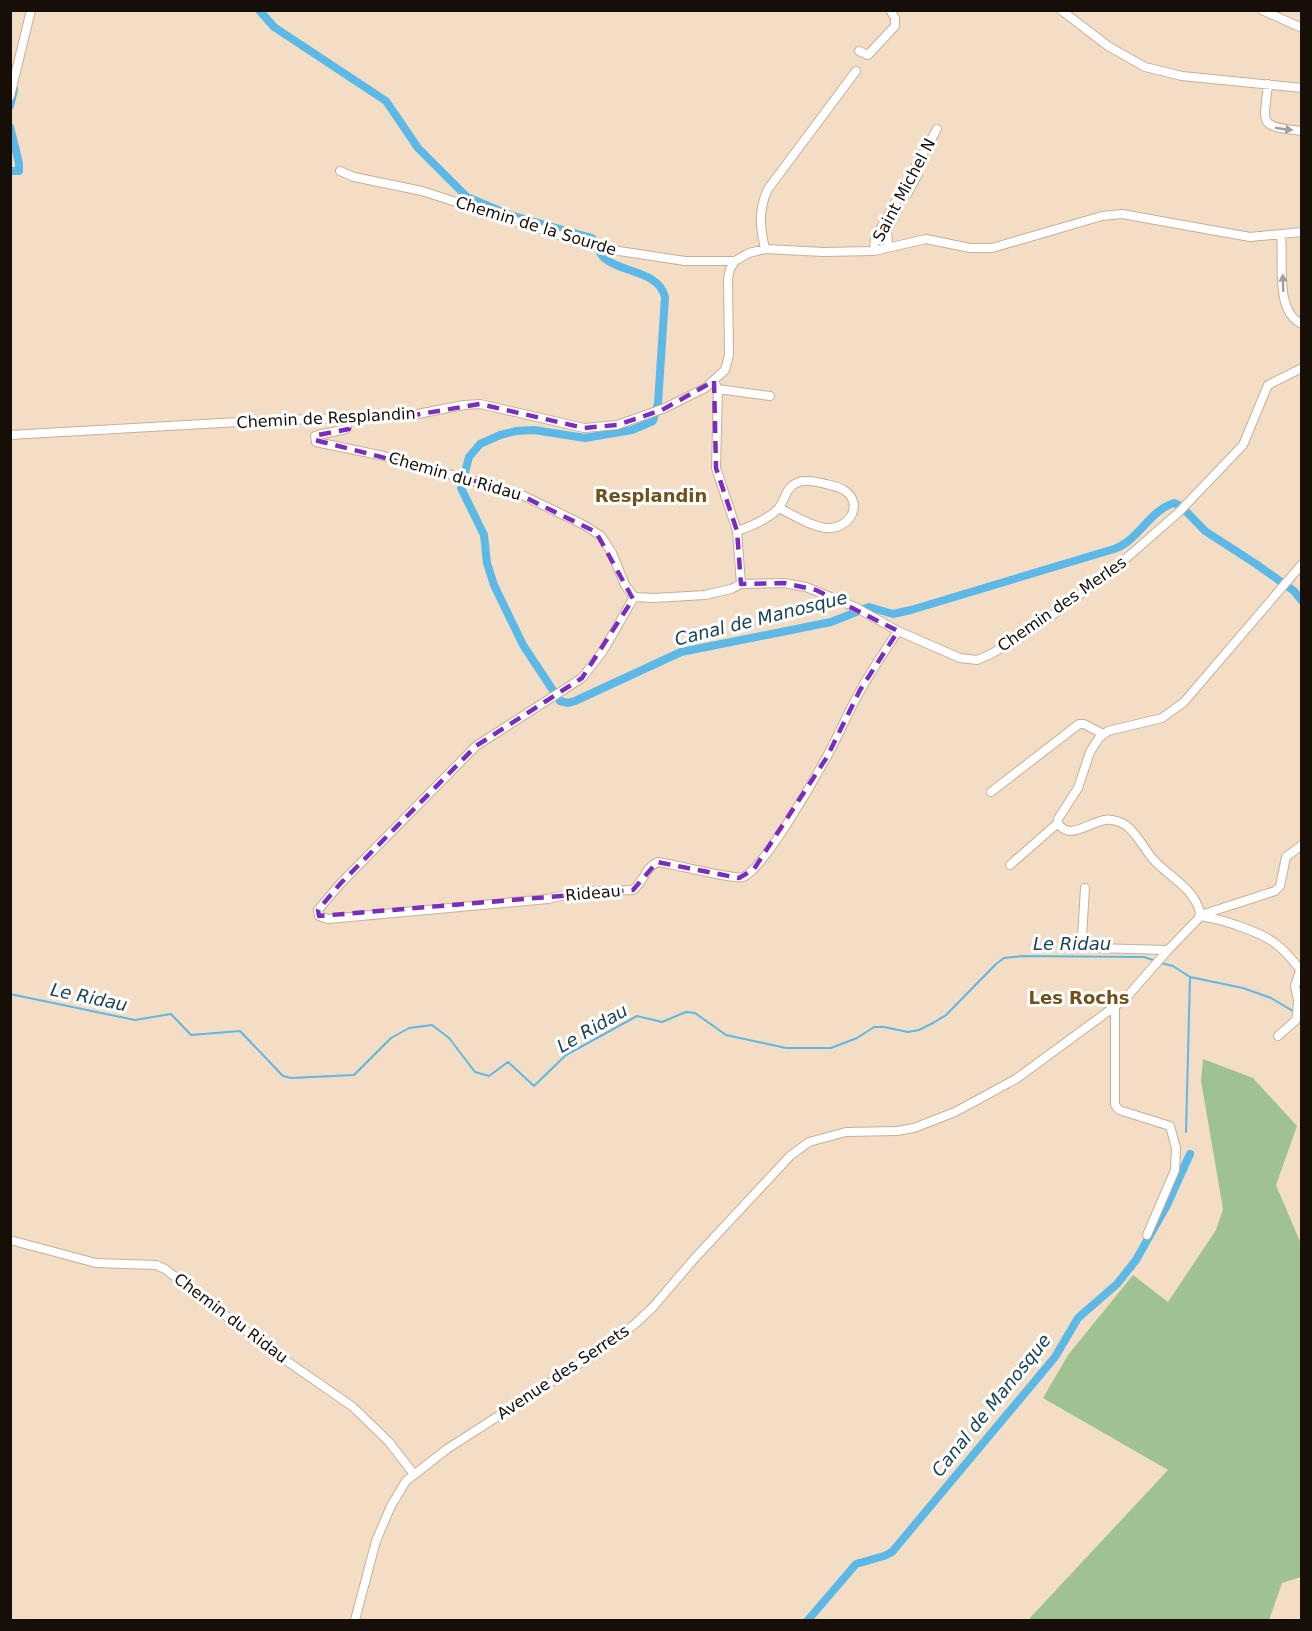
<svg xmlns="http://www.w3.org/2000/svg" width="1312" height="1631" font-family="'DejaVu Sans',sans-serif">
	<style>
		.green { fill: #9ec292 }
		.lines { fill: none; stroke-linecap: round; stroke-linejoin: round }
		.stream { stroke: #5cb8e6; stroke-width: 2 }
		.canal { stroke: #5cb8e6; stroke-width: 8 }
		.minor-casing { stroke: #c5b098; stroke-width: 10 }
		.minor { stroke: #fff; stroke-width: 8 }
		.oneway { fill: #a29f9c }
		.marked { fill: none; stroke: #7b2cbf; stroke-width: 4.5; stroke-dasharray: 12 8; stroke-linejoin: round }
		.labels { text-anchor: middle; dominant-baseline: central; stroke-width: 6; stroke-linejoin: round; paint-order: stroke }
		.street-label { font-size: 16px; fill: #160f07; stroke: #fff }
		.neighbourhood-label { font-size: 18px; font-weight: bold; fill: #70501b; stroke: #fff }
		.water-label { font-size: 18px; font-style: italic; fill: #1b4356; stroke: #fff }
	</style>
	<rect width="100%" height="100%" fill="#f3dec5"/>
	<path class="green" d="M1203 1059 1253 1078 1297 1126 1276 1185 1301 1244V1577L1282 1583 1269 1620H1028L1168 1470 1043 1398 1068 1355 1133 1275 1168 1302 1216 1230 1223 1209 1201 1081Z"/>
	<g class="lines">
		<path class="stream" d="M1161 963 1173 966 1190 977 1243 988 1271 998 1293 1011 1302 1012
			M10 994 135 1020 171 1014 191 1035 240 1031 283 1076 291 1078 354 1075 391 1038 409 1028 432 1025 449 1038 475 1072 489 1076 508 1062 534 1086 566 1055 637 1016 662 1022 686 1012 695 1013 726 1035 786 1048H831L857 1038 874 1027H884L908 1032 919 1030 933 1023 946 1015 996 964 1004 958 1022 956 1144 957 1156 961
			M1186 1132 1190 977"/>
		<path class="canal" d="M259 10 274 27 386 101 418 148 467 197 510 215 592 238C597 244 598 252 604 258 621 273 658 270 665 297L658 403 653 421 632 430 585 438 534 430 516 431 500 435 480 444 469 457 461 488 484 535 487 563 494 585 523 645 560 701 568 703 575 701 681 652 831 622 869 607 893 614 911 610 1114 549C1138 541 1150 510 1174 503L1181 506 1205 531 1256 564 1294 591 1302 601
			M10 106 14 90
			M10 127 19 163V171H10
			M808 1620 856 1564 884 1556 892 1552 1055 1357 1078 1318 1117 1284 1136 1260 1167 1205 1190 1154"/>
		<defs>
			<path id="minor" d="M1061 10 1108 46 1145 67 1182 76 1302 88
				M1262 10 1302 28
				M859 51 868 55 895 26V18L890 10
				M1268 84C1264 125 1257 126 1302 131
				M10 96 31 10
				M340 171 354 177 422 191 577 241 619 251 685 261H735
				M907 194 918 174
				M1281 235C1284 260 1274 312 1302 324
				M888 247 887 230 898 209
				M765 249C760 227 758 210 768 189L856 71
				M874 251 875 238 937 129
				M714 381 718 389 716 468 737 531 741 584
				M718 389 770 396
				M349 419 346 429 318 435 315 436 316 442 384 456 520 494 584 525 601 536 612 553 625 585 634 597
				M10 435 275 420 402 417 464 405 480 404 584 428 617 425 665 408 705 388 725 370 729 355 728 279 730 269 735 261 749 253 765 249 823 252 874 251 926 239 970 248H992L1102 216 1122 214 1250 237 1302 232
				M737 531C752 526 766 520 777 510 786 501 784 487 799 482 807 479 814 482 822 483 829 485 837 486 844 490 865 504 849 530 826 528 810 526 793 515 779 508
				M898 631C885 651 870 672 859 693 847 714 838 737 826 758 814 780 763 870 743 877 735 880 673 864 658 862 645 867 644 882 633 890L578 892 548 899 328 919 319 916 318 910 340 884 476 746 582 678 603 651 634 597 654 598 705 595 731 589 741 584 784 583 806 587 855 607 898 631 960 658 977 660 989 655 1016 640 1051 616 1115 568 1178 513 1243 445 1268 385 1302 368
				M991 792 1079 724H1084L1103 734
				M1010 865 1058 823
				M1085 888 1082 937 1086 945 1093 948 1168 950
				M1200 913C1195 888 1167 876 1152 858 1144 848 1138 836 1129 828 1124 823 1119 821 1112 820 1095 816 1070 844 1058 823V819L1078 788 1090 752 1099 738 1108 731 1162 718 1184 702 1302 564
				M1205 917C1222 919 1263 933 1276 944 1287 952 1294 962 1302 972
				M1115 1007V1105L1119 1110 1170 1126 1176 1148 1175 1170 1147 1235
				M1278 1036 1296 1020 1297 1015 1298 1000 1295 986 1300 971
				M10 1240 96 1263 156 1265 165 1269 268 1348 353 1407 389 1442 413 1473
				M355 1620 376 1541 391 1506 406 1481 447 1449 596 1353 635 1324 653 1307 694 1259 790 1156 809 1142 846 1132 897 1131 914 1128 955 1112 1016 1079 1125 999 1168 950 1199 918 1200 913 1204 914 1275 891 1280 886 1286 857 1302 845"/>
		</defs>
		<use href="#minor" class="minor-casing"/>
		<use href="#minor" class="minor"/>
	</g>
	<defs><path id="oneway-solid" d="M-6-.8H1V-3.2L6.5 0L1 3.2V.8H-6Z" transform="scale(1.5)"/></defs>
	<g class="oneway">
		<use href="#oneway-solid" transform="translate(1284 129) rotate(8)"/>
		<use href="#oneway-solid" transform="translate(1283 283) rotate(-92)"/>
	</g>
	<path class="marked" d="M714 381 716 468 737 531 741 584 784 583 816 590 898 631 860 690 827 757 754 869 739 878 657 862 633 890 319 916 318 910 340 884 476 746 582 678 633 599 596 532 510 490 315 440 318 435 349 429V419L402 417 480 404 584 428 617 425 662 410Z"/>
	<g class="labels">
		<g class="street-label">
			<text transform="translate(904 190) rotate(-62)">Saint Michel N</text>
			<text transform="translate(536 226) rotate(17)">Chemin de la Sourde</text>
			<text transform="translate(326 418) rotate(-3)">Chemin de Resplandin</text>
			<text transform="translate(455 476) rotate(16)">Chemin du Ridau</text>
			<text transform="translate(1062 604) rotate(-35)">Chemin des Merles</text>
			<text transform="translate(593 893) rotate(-5)">Rideau</text>
			<text transform="translate(231 1318) rotate(37)">Chemin du Ridau</text>
			<text transform="translate(563 1372) rotate(-34)">Avenue des Serrets</text>
		</g>
		<g class="neighbourhood-label">
			<text x="651" y="495">Resplandin</text>
			<text x="1079" y="997">Les Rochs</text>
		</g>
		<g class="water-label">
			<text transform="translate(761 618) rotate(-14)">Canal de Manosque</text>
			<text x="1072" y="943">Le Ridau</text>
			<text transform="translate(89 997) rotate(12)">Le Ridau</text>
			<text transform="translate(592 1028) rotate(-30)">Le Ridau</text>
			<text transform="translate(991 1405) rotate(-51)">Canal de Manosque</text>
		</g>
	</g>
	<rect width="1312" height="1631" fill="none" stroke="#160f07" stroke-width="24"/>
</svg>
